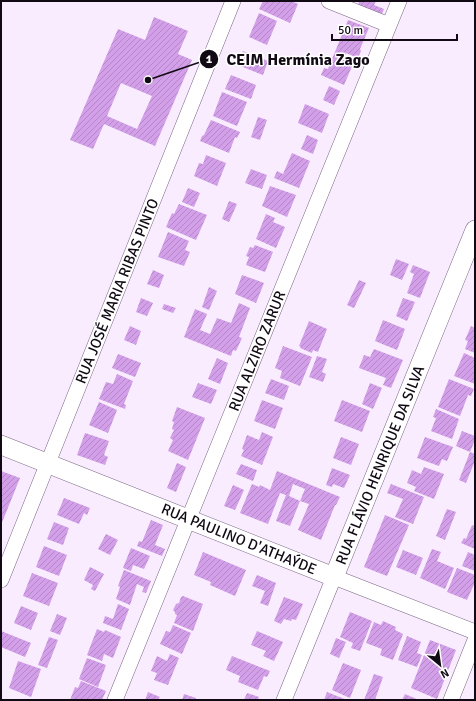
<svg xmlns="http://www.w3.org/2000/svg" width="476" height="701" font-family="Signika,sans-serif">
	<style>
		.building { fill: url(#building-hatch); fill-rule: evenodd }
		.lines { fill: none; stroke-linecap: round; stroke-linejoin: round }
		.minor-casing { stroke: #7b6883; stroke-width: 16 }
		.tertiary-casing { stroke: #7b6883; stroke-width: 20 }
		.minor { stroke: #fff; stroke-width: 15 }
		.tertiary { stroke: #fff; stroke-width: 19 }
		.labels { text-anchor: middle; dominant-baseline: central; stroke-width: 3; stroke-linejoin: round; paint-order: stroke }
		.street-label { font-size: 15px; fill: #110a14; stroke: #fff }
		.leader { fill: none; stroke: #110a14; stroke-width: 1.5 }
		.callout-dot { fill: #110a14; stroke: #fff; stroke-width: 1.5 }
		.mark-label { font-size: 12px; text-anchor: middle; font-weight: bold; fill: #fff }
		.callout-label { font-size: 16px; text-anchor: middle; font-weight: bold; fill: #110a14; stroke: #fff; stroke-width: 3; stroke-linejoin: round; paint-order: stroke }
	</style>
	<defs>
		<pattern id="building-hatch" width="6" height="6" patternUnits="userSpaceOnUse"><rect width="6" height="6" fill="#d29fe8"/><path d="M-1 1l2-2M0 6l6-6M5 7l2-2" fill="none" stroke="#b388c6"/></pattern>
	</defs>
	<rect width="100%" height="100%" fill="#f9ecff"/>
	<path class="building" d="M263 1H291L298 4 290 23 259 9Z
		M359 1H376L374 5 384 9 382 14 358 5Z
		M259 13 277 21 267 45 249 37Z
		M154 17 188 31 178 54 192 60 155 146 104 124 93 149 70 140 118 29 145 40ZM121 83 152 96 137 129 107 116Z
		M348 20 369 28 360 49 361 51 358 58 346 53 343 60 353 64 344 85 321 75 324 68 328 69Z
		M243 51 268 61 263 75 238 65Z
		M231 75 256 85 251 99 225 89Z
		M329 86 340 91 334 105 323 100Z
		M222 92 247 102 237 126 213 116Z
		M305 104 329 114 322 133 298 123Z
		M258 117 267 120 260 140 251 137Z
		M211 120 240 132 237 138 235 137 229 153 200 141 202 136 204 135Z
		M307 135 318 140 313 154 301 149Z
		M292 153 310 161 299 188 274 178 277 171 283 174Z
		M206 155 226 163 217 186 194 176 199 163 203 164Z
		M251 169 267 175 262 189 245 183Z
		M270 186 296 195 287 217 262 206Z
		M188 188 200 193 194 207 182 202Z
		M229 201 237 204 229 222 222 219Z
		M179 204 207 215 196 240 166 227 172 213 174 214Z
		M266 214 275 218 273 222 285 227 276 248 256 239Z
		M168 232 189 241 185 250 190 252 184 266 158 257Z
		M255 245 273 252 265 272 246 265 249 257 246 256 250 247 253 248Z
		M396 259 409 264 402 280 390 275Z
		M413 265 430 272 420 298 407 293 414 274 410 272Z
		M153 270 164 275 159 288 147 284Z
		M242 275 264 283 256 303 235 294Z
		M359 280 366 283 354 308 347 305Z
		M209 287 217 291 209 310 202 307Z
		M141 298 153 303 147 316 136 312Z
		M403 298 415 302 407 321 396 316Z
		M239 303 250 308 239 337 242 338 236 351 233 350 231 356 184 337 195 309 207 314 200 330 210 334 217 318 231 323Z
		M164 304 176 308 173 313 162 309Z
		M383 320 405 329 397 350 375 341Z
		M309 321 327 329 318 352 313 350 312 353 300 348 301 347 299 346Z
		M130 326 141 331 136 345 124 340Z
		M471 326 475 328V353L465 349 468 341 465 340Z
		M283 346 312 357 300 386 280 378 282 371 275 368Z
		M374 349 403 360 391 388 383 385 386 378 359 368 364 355 370 357Z
		M464 353 475 358V384L454 376Z
		M118 354 141 363 135 377 112 368Z
		M317 356 327 359 322 372 326 374 323 382 309 377Z
		M217 358 228 363 220 384 208 379Z
		M117 374 133 381 124 404 126 405 125 409 99 399 106 382 113 384Z
		M271 379 289 386 284 400 265 393Z
		M449 379 474 389 471 396 468 395 460 416 438 407Z
		M198 383 217 390 211 404 192 397Z
		M370 383 382 388 373 409 362 404Z
		M262 400 283 408 275 429 254 421Z
		M342 400 370 411 362 432 334 421Z
		M99 402 117 410 108 433 89 425Z
		M177 407 205 418 188 460 168 451 173 440 170 438 174 430 172 429 174 422 172 421Z
		M436 409 459 419 452 439 431 431 436 418 433 417Z
		M462 431 475 436V440L470 452 456 446Z
		M262 432 273 437 262 465 241 456 244 450 242 449 247 435 259 440Z
		M85 433 109 441 104 455 108 457 105 465 77 455Z
		M341 437 359 444 351 465 333 458Z
		M425 437 453 447 447 461 442 459 439 466 417 458Z
		M470 452 475 454V464L474 463 466 483 459 480Z
		M177 463 186 467 176 492 167 488Z
		M241 464 257 470 253 481 236 474Z
		M424 467 444 474 434 499 414 491 416 487 407 483 412 470 421 474Z
		M332 468 350 475 344 488 333 484 332 487 326 485Z
		M1 471 20 478 1 525Z
		M277 471 340 497 336 505H335L321 540 298 530 309 504 300 501 305 489 293 484 289 496 300 501 290 526 276 521 286 495 280 493 268 524 240 513 252 484 259 487 260 485 270 490Z
		M391 484 424 497 413 524 395 517 403 499 387 493Z
		M233 485 244 490 235 510 224 506Z
		M64 498 90 508 87 515 84 513 79 524 57 515Z
		M447 509 456 512 445 540 436 536Z
		M385 515 409 525 387 576 364 567Z
		M151 520 163 525 155 545 165 549 162 556 137 546 139 541 142 542Z
		M54 522 69 528 63 545 47 539Z
		M472 525 475 526V549L461 543 464 538 466 539Z
		M106 534 118 540 110 555 98 549Z
		M44 546 67 555 59 576 36 567Z
		M131 548 150 556 144 569 133 565 131 571 123 568Z
		M432 549 441 552 437 561 454 568 445 589 420 578Z
		M403 550 423 558 416 575 396 567Z
		M203 552 246 570 235 596 210 585 211 582 194 575Z
		M468 552 475 555V571L462 566Z
		M90 567 104 574 95 591 91 589 93 585 84 580Z
		M457 568 475 575V582L467 600 447 592Z
		M124 570 151 581 146 593 142 592 144 587 137 584 130 605 116 599 120 587 118 586Z
		M32 573 58 583 49 606 23 596Z
		M257 575 276 583 268 606 260 603 265 591 252 586Z
		M183 596 203 604 193 631 174 623 177 615 175 614V612L173 610 176 604 179 603 181 597Z
		M284 597 303 604 296 620 292 619 291 621 284 619 281 624 274 621Z
		M118 604 129 609 121 630 103 623 105 616 113 619Z
		M21 606 38 613 31 630 14 623Z
		M350 612 372 621 360 651 351 648 353 643 340 637Z
		M57 614 67 618 60 635 50 631Z
		M383 621 396 627 395 630 403 634 393 660 380 655 382 649 366 643 374 622 381 625Z
		M173 625 191 633 182 654 160 644 166 631 170 632Z
		M97 629 104 632 105 630 121 637 113 658 104 654 102 661 87 655Z
		M1 631 31 643 25 657 1 647Z
		M257 631 283 642 274 661 263 656 266 651 251 645Z
		M407 636 421 642 417 653 422 655 417 667 398 660Z
		M49 637 58 640 47 668 38 665Z
		M336 638 346 642 339 658 330 654Z
		M430 640 456 650 437 699 411 688Z
		M170 654 179 658 168 685 154 680 157 673 151 671 157 656 167 661Z
		M232 656 270 671 267 677 264 676 258 690 238 682 240 676 226 670Z
		M87 658 106 665 98 687 79 679Z
		M18 661 41 669 31 697 9 688Z
		M343 663 361 670 350 698 332 690Z
		M374 674 383 677 375 700H364Z
		M81 681 106 691 102 700H70L75 687 78 688Z
		M148 692 160 697 158 700H145Z
		M327 692 347 700H324Z
		M247 693 259 697 258 700H244Z
		M184 694 196 698 195 700H182Z
		M405 694 419 700H402Z"/>
	<g class="lines">
		<defs>
			<path id="minor" d="M329 1 389 25
				M1 580 233 1
				M115 700 399 1
				M284 700 334 577 475 632
				M451 700 475 640"/>
			<path id="tertiary" d="M1 445 334 577 475 230"/>
		</defs>
		<use href="#minor" class="minor-casing"/>
		<use href="#tertiary" class="tertiary-casing"/>
		<use href="#minor" class="minor"/>
		<use href="#tertiary" class="tertiary"/>
	</g>
	<g class="labels">
		<g class="street-label">
			<text transform="translate(117 291) rotate(-68)">RUA JOSÉ MARIA RIBAS PINTO</text>
			<text transform="translate(257 351) rotate(-68)">RUA ALZIRO ZARUR</text>
			<text transform="translate(380 465) rotate(-68)">RUA FLÁVIO HENRIQUE DA SILVA</text>
			<text transform="translate(239 539) rotate(22)">RUA PAULINO D'ATHAÝDE</text>
		</g>
	</g>
	<path class="leader" d="M148 80L209 59"/>
	<g class="callout-dot">
		<circle cx="148" cy="80" r="4"/>
		<circle cx="209" cy="59" r="10"/>
	</g>
	<g class="mark-label">
		<text x="209" y="63">1</text>
	</g>
	<g class="callout-label">
		<text x="298" y="65">CEIM Hermínia Zago</text>
	</g>
	<rect width="476" height="701" fill="none" stroke="#110a14" stroke-width="4"/>
	<g transform="translate(440 665) rotate(151)" stroke="#ffffff" stroke-width="3" paint-order="stroke">
	<path d="M0-3L7 15L0 10L-7 15Z" fill="#110a14"/>
	<text y="-6" font-size="11" font-weight="bold" text-anchor="middle" fill="#110a14">N</text>
	</g>
	<path d="M332 34v6h125v-6" fill="none" stroke="#110a14" stroke-width="2"/>
	<text x="338" y="34" font-size="12" fill="#110a14" stroke="#ffffff" stroke-width="3" paint-order="stroke">50 m</text>
</svg>
